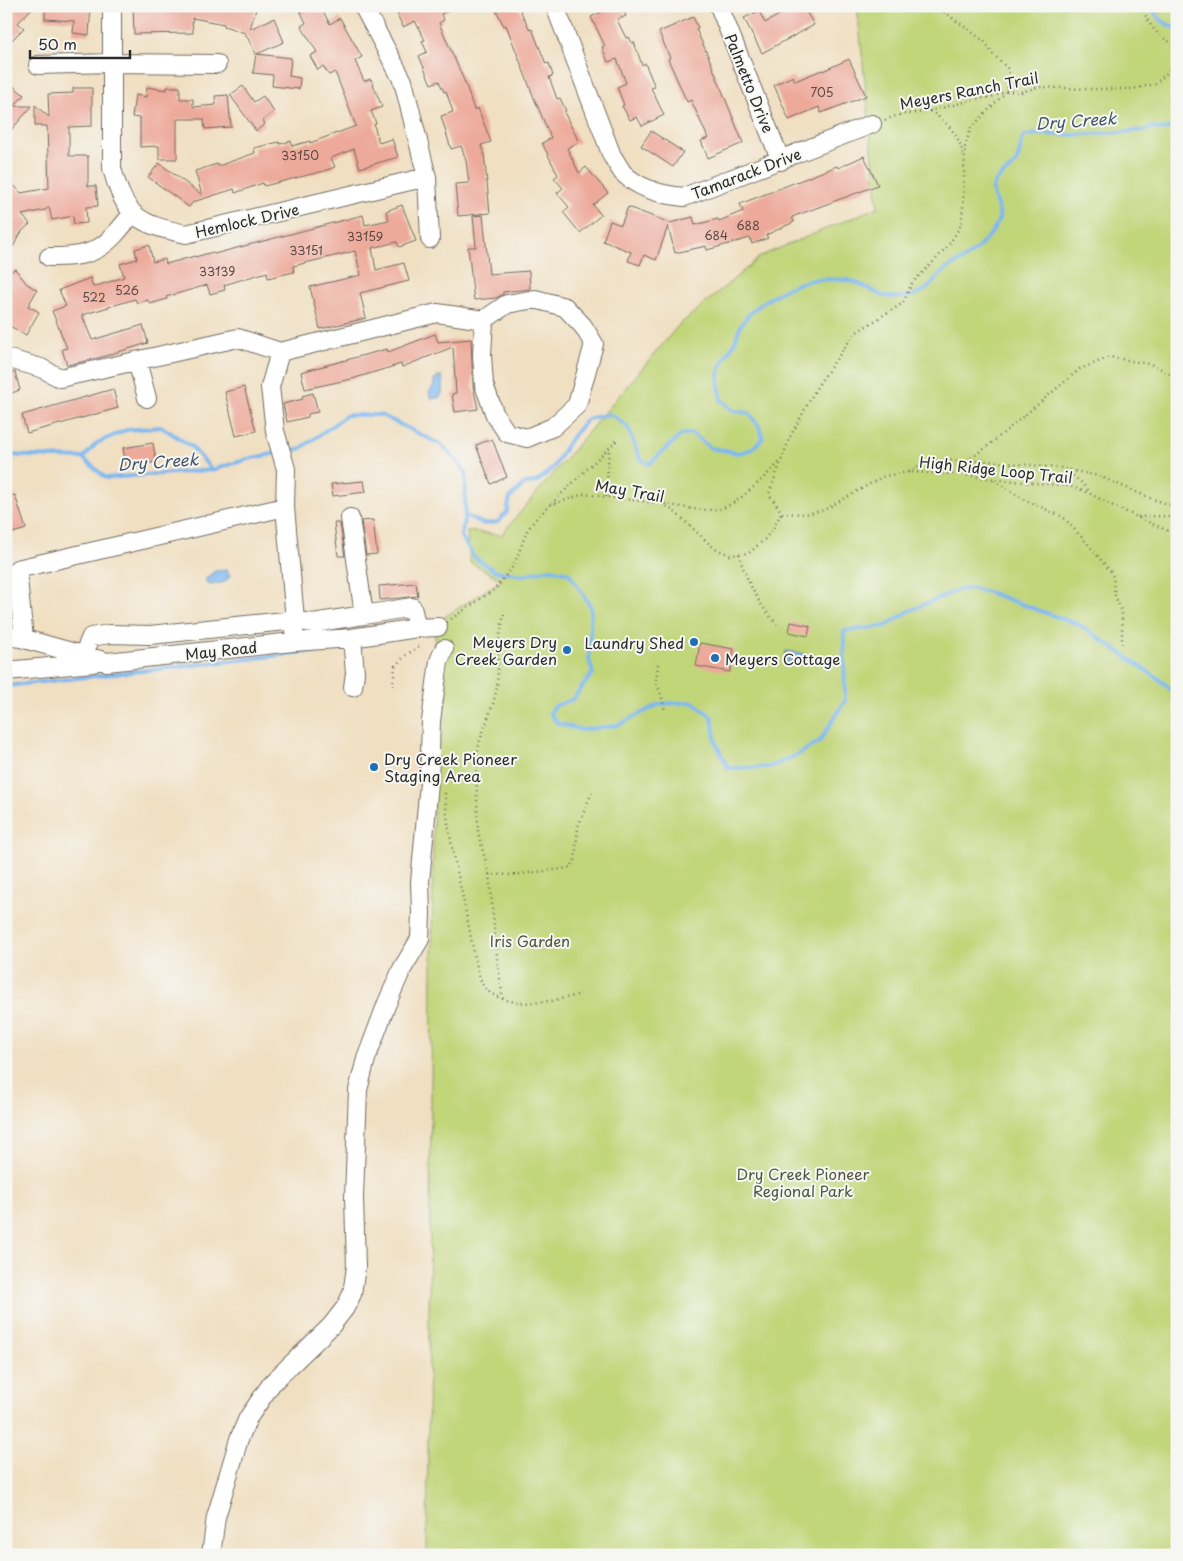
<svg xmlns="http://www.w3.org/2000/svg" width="1183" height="1561" font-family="'Playpen Sans',sans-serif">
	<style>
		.green { fill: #c1d579; stroke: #768052 }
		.water { fill: #7eb8ef; stroke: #54728d }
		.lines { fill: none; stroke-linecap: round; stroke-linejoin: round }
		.stream { stroke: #7eb8ef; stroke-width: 4 }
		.building { fill: #eda99a }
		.minor-casing { stroke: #706a60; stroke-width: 20 }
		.path { stroke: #706a60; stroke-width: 2.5; stroke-dasharray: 1 4; stroke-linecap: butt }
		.minor { stroke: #fff; stroke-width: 18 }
		.poi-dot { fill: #1f6fb2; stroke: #f6f6f2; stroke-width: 2 }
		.labels { text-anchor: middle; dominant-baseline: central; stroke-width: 4; stroke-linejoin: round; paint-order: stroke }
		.number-label { font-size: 12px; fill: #5c4a47 }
		.street-label { font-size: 15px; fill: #2b2b2b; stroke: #f6f6f2 }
		.poi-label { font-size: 15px; fill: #2b2b2b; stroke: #f6f6f2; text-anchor: end }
		.park-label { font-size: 15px; fill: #50563e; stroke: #f6f6f2 }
		.water-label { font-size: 16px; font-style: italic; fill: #456; stroke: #f6f6f2 }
	</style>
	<rect width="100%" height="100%" fill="#f6f6f2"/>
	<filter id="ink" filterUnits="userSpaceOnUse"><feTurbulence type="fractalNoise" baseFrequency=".02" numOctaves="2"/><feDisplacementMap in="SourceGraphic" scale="10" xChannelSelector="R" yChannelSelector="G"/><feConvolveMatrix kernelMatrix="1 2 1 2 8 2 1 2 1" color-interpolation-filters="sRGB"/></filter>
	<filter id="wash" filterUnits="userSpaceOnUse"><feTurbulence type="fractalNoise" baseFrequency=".0096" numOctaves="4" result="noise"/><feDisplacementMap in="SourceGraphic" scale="20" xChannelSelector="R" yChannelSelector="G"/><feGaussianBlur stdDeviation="1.12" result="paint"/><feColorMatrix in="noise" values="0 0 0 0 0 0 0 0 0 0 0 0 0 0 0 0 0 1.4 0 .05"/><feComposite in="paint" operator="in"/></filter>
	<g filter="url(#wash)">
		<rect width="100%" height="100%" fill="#f0dfc1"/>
		<path class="green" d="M857 6H1177V1555H427L435 623 502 580 470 562 467 531 501 535 678 326 761 256 878 207Z"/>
		<path class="water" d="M438 376H442C444 385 445 402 431 398L429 393 434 385V380L437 379Z
			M227 570 230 576 225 582 210 585 206 582V578L215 571Z
			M786 651 805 654 803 664 784 660Z"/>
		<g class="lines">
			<path class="stream" d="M1151 6C1157 19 1164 23 1177 29
				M286 451 300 449 347 415H381L442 445 466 472 465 515 461 536 474 557 495 571 523 575 551 569 569 573 591 607 589 659 593 673 573 699 555 706 550 713 557 723 582 730 618 725 660 704 693 702 712 717 716 743 728 768 770 767 799 754 820 741 845 701 844 631 886 626 909 611 956 591 970 588 988 592 1080 625 1159 679 1177 695
				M6 455 83 458 106 478 212 470 248 459 277 453
				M83 458 97 443 126 430 162 427 192 447 212 470
				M465 515 484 524 498 522 507 512 510 498 523 485 538 481 554 467 569 441 587 419 610 414 628 427 640 459 649 464 681 435 691 433 711 448 739 453 752 449 763 438 759 426 749 413 734 411 721 400C720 392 718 382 719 374 719 365 729 352 734 344 737 337 738 329 742 323 754 305 788 285 808 281 820 278 834 279 846 280 862 282 868 290 881 295 892 299 911 297 921 292 931 288 936 278 943 272 950 265 958 263 966 258 978 249 995 233 999 218 1002 206 989 197 994 185 998 175 1009 172 1015 164 1021 156 1019 145 1024 136L1036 134 1073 135 1124 132 1146 130 1153 127 1161 130 1177 126
				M6 686 318 651"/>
		</g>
		<g id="blocks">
			<path class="building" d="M6 6H34L18 23 24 28 6 46Z
				M45 6H91L89 35 73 33 74 21 45 19Z
				M133 6H257L250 29 274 18 284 42 257 54 291 58 289 76 300 78 299 89 272 86 273 75 253 73 256 54 245 33 224 26V24L192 18 193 33 134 34Z
				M298 6H320L330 24 340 18 362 57 355 61 364 81 371 79 382 107 371 111 376 123 374 125 379 143 392 139 398 157 360 168 354 149 331 158 335 167 324 171 264 186 263 183 235 193 234 189 193 202 189 207 148 177 159 163 202 195 195 171 217 164 218 166 255 153 254 148 279 142 280 144 291 141 292 146 310 141V143L356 126 335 72 329 75 323 66 318 70 310 56 317 52 301 26 306 23Z
				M395 6H457L441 14 444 20 439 23 466 85 474 110 478 108 491 142 481 145 484 153 490 213 458 216 455 184 469 183 466 161 461 146 451 149 441 116 453 112 446 91 444 92 439 81 431 84 419 56 427 52 422 41 425 40 415 21 403 27 397 14 399 13Z
				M494 6H518L530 30 532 29 546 64 549 63 553 76 549 77 557 99 560 98 566 111 564 112 579 142 567 148 579 173 586 167 608 193 593 205 601 215 580 233 563 212 569 207 557 193 563 188 554 178 558 175 542 143 551 138 534 98 506 25 504 26Z
				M614 6H621L626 16 617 20 626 38 629 37 632 43 634 42 642 65 645 63 655 87 651 88 664 115 642 126 637 117 630 120 622 106 624 105 617 87 626 83 617 59 608 62 602 47 605 46 591 17Z
				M795 6H803L814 25 762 53 744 18 759 11 765 23Z
				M693 17 698 28 696 29 709 58 743 143 708 158 701 141 708 138 691 100 687 102 668 59 670 58 659 32Z
				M849 59 866 96 821 113 819 107 789 120 774 85 793 76 795 81 822 70 823 71Z
				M6 80 24 95 14 106H32L6 136Z
				M243 86 254 102 263 96 274 112 263 120 265 124 256 131 230 95Z
				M147 87 167 90V87H180V99H193V107L216 105 215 96 228 95 231 127 205 129 204 119H177V159H159V146L140 147V118L132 117 135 95 146 97Z
				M73 88H92V126L69 127V156H88V186H96L98 206 86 207 87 223 74 224 73 216 52 220 49 207 45 210 22 215 30 224 22 231 6 259V177L21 193 49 188 47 126H35V105L49 117 48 94 73 93Z
				M651 131 683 152 673 167 641 146Z
				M864 156 878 185 792 217 794 222 766 235 768 238 752 244 750 238 707 250 706 246 675 253 668 226 656 260 644 255 640 265 628 261 631 252 603 241 610 221 621 225 628 207 670 223 693 217 695 225 718 219 719 221 743 211 740 204 837 166 838 168Z
				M402 205 416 241 399 247 397 242 372 248 376 270 404 263 409 281 360 293 366 318 320 329 310 287 361 275 355 251 293 266 294 272 268 278 267 272 224 285 225 290 210 294 207 285 166 297 167 299 150 304 148 300 137 303 135 299 82 315 92 340 143 325 148 343 95 359 67 365 62 349 67 348 52 311 66 306 59 290 90 278 93 287 124 277 120 264 137 259 135 249 149 245 153 262 165 259 166 264 195 256V257L213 252 214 254 363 215 365 225 389 220 386 211Z
				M483 215 489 274 529 271 530 289 503 292V294L496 298 474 300 468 247H476L473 216Z
				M15 269 27 284 37 290 28 306 39 312 26 335 6 324V275Z
				M435 334 438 342 471 339 473 386 478 409 455 412 452 394 456 393 453 347 402 367 401 364 352 379 305 389 301 372 387 349 388 352Z
				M15 372 20 390 6 395V375Z
				M244 387 256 431 236 436 225 392Z
				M113 389 118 408 27 433 22 415Z
				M313 393 318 412 308 414V417L287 422 283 404 303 399 302 396Z
				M492 439 507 477 491 484 476 445Z
				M153 443 156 462 126 467 123 448Z
				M364 481 366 492 333 496 331 484Z
				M15 495 26 529 9 534 6 524V497Z
				M373 520 377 554 366 555 361 521Z
				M334 523H340L345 556H338Z
				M416 583 418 596 380 600 379 586Z
				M791 622 810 626 808 636 789 632Z
				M700 643 734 649 730 672 696 666Z"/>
		</g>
	</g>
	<g filter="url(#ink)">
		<use href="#blocks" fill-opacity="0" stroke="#706a60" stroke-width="1"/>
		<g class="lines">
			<defs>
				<path id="minor" d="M112 6V168C125 217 138 224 186 234L427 177
					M363 6 403 81 427 177 430 239
					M555 6 612 156C616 161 619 168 623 173 639 189 662 195 684 197L872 124
					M719 6 781 161
					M38 65 112 63 217 64
					M49 257C95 258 105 248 132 214
					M280 352 437 313 484 320 482 355 484 385 495 415 507 433 527 438 553 427 577 405 594 344 583 326 565 307 535 299 507 304 484 320
					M6 358 41 368 60 378 238 338 280 352 270 387 275 431 286 469 285 507 295 620 150 635 109 634 91 637 83 656
					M137 361 147 398
					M364 615 412 607 417 628
					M294 631 295 620 313 623 364 615 350 518
					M6 636 21 638 107 662 293 642 352 638 417 628 438 627
					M352 638 355 673 353 687
					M24 639 17 569 285 507
					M6 671 93 663
					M211 1555 216 1517 239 1439 248 1418 272 1383 331 1326 345 1308 352 1294 356 1267 354 1197 358 1090 366 1059 387 1003 402 969 420 939 421 913 420 882 429 783 431 721 439 661 444 649"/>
			</defs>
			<use href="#minor" class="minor-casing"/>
			<path class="path" d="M936 6 984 41 993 54 1009 70 1007 91 971 128 965 146 963 208 961 225 950 243 936 259 912 283 903 303 855 333 818 385 790 437 769 494 782 513 806 514 824 510 884 476 909 472 957 474 1002 480 1069 486 1087 492 1111 505 1177 535
				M1142 6C1148 25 1158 38 1177 45
				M930 111C947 122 960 135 963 156
				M885 120 898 115 925 112 977 99 992 97 1007 91 1021 92 1038 87 1087 89H1133L1155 84 1169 71 1177 55
				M967 461 989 445 1080 369 1110 357 1154 365 1177 378
				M1065 469 1099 476 1150 498 1177 507
				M909 472 928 460 988 461 1062 468 1080 481 1090 492
				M994 480 1023 499 1063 517 1087 543 1111 572 1113 577 1115 596 1122 612V644
				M606 497 609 448
				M551 504 617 440
				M665 504C682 507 702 512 719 509 737 506 766 475 780 462
				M1138 517 1161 516 1177 518
				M739 554C744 577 760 607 777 624
				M451 619 495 589 514 565 527 531 534 521 550 505 584 494 664 504 676 513 714 548 730 555 749 553 765 539 774 527 781 513
				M658 664 656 683 661 694 665 711
				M393 686 395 666 405 656 422 644
				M445 793C447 835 459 876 467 918 471 935 476 971 483 985 485 988 488 992 491 993 516 1010 554 1001 581 994
				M489 874 512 875 561 869 571 867 575 860 578 827 593 789
				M503 999 498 966 489 874 478 832 476 760 480 740 493 704 497 688 499 640 504 614"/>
			<use href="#minor" class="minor"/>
		</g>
	</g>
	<g class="poi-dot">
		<circle cx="694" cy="642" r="5"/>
		<circle cx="567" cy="650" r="5"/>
		<circle cx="715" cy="658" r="5"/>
		<circle cx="374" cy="767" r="5"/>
	</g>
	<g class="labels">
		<g class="number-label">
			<text x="822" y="92">705</text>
			<text x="300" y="155">33150</text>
			<text x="748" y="225">688</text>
			<text x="716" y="235">684</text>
			<text x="365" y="236">33159</text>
			<text x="306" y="250">33151</text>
			<text x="217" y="271">33139</text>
			<text x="127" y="290">526</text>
			<text x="94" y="297">522</text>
		</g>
		<g class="street-label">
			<text transform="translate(750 83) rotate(68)">Palmetto Drive</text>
			<text transform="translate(969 90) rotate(-11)">Meyers Ranch Trail</text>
			<text transform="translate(746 173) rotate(-21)">Tamarack Drive</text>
			<text transform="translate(247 220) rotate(-13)">Hemlock Drive</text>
			<text transform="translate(996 469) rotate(6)">High Ridge Loop Trail</text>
			<text transform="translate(630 490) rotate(10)">May Trail</text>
			<text transform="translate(221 650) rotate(-6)">May Road</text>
		</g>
		<g class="poi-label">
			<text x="557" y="641">Meyers Dry<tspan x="557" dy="17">Creek Garden</tspan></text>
			<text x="684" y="642">Laundry Shed</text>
			<text x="725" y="658" text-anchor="start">Meyers Cottage</text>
			<text x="384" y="758" text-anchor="start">Dry Creek Pioneer<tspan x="384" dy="17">Staging Area</tspan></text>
		</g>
		<g class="park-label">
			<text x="530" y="940">Iris Garden</text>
			<text x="803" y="1173">Dry Creek Pioneer<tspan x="803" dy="17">Regional Park</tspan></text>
		</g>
		<g class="water-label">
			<text transform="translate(1076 120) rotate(-4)">Dry Creek</text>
			<text transform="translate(158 461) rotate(-4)">Dry Creek</text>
		</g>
	</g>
	<rect width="1183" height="1561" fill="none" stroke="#f6f6f2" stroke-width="25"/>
	<path d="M30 50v8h100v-8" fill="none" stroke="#2b2b2b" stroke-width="2.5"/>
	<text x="38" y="50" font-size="15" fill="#2b2b2b" stroke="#f6f6f2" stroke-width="4" paint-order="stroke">50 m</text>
</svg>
